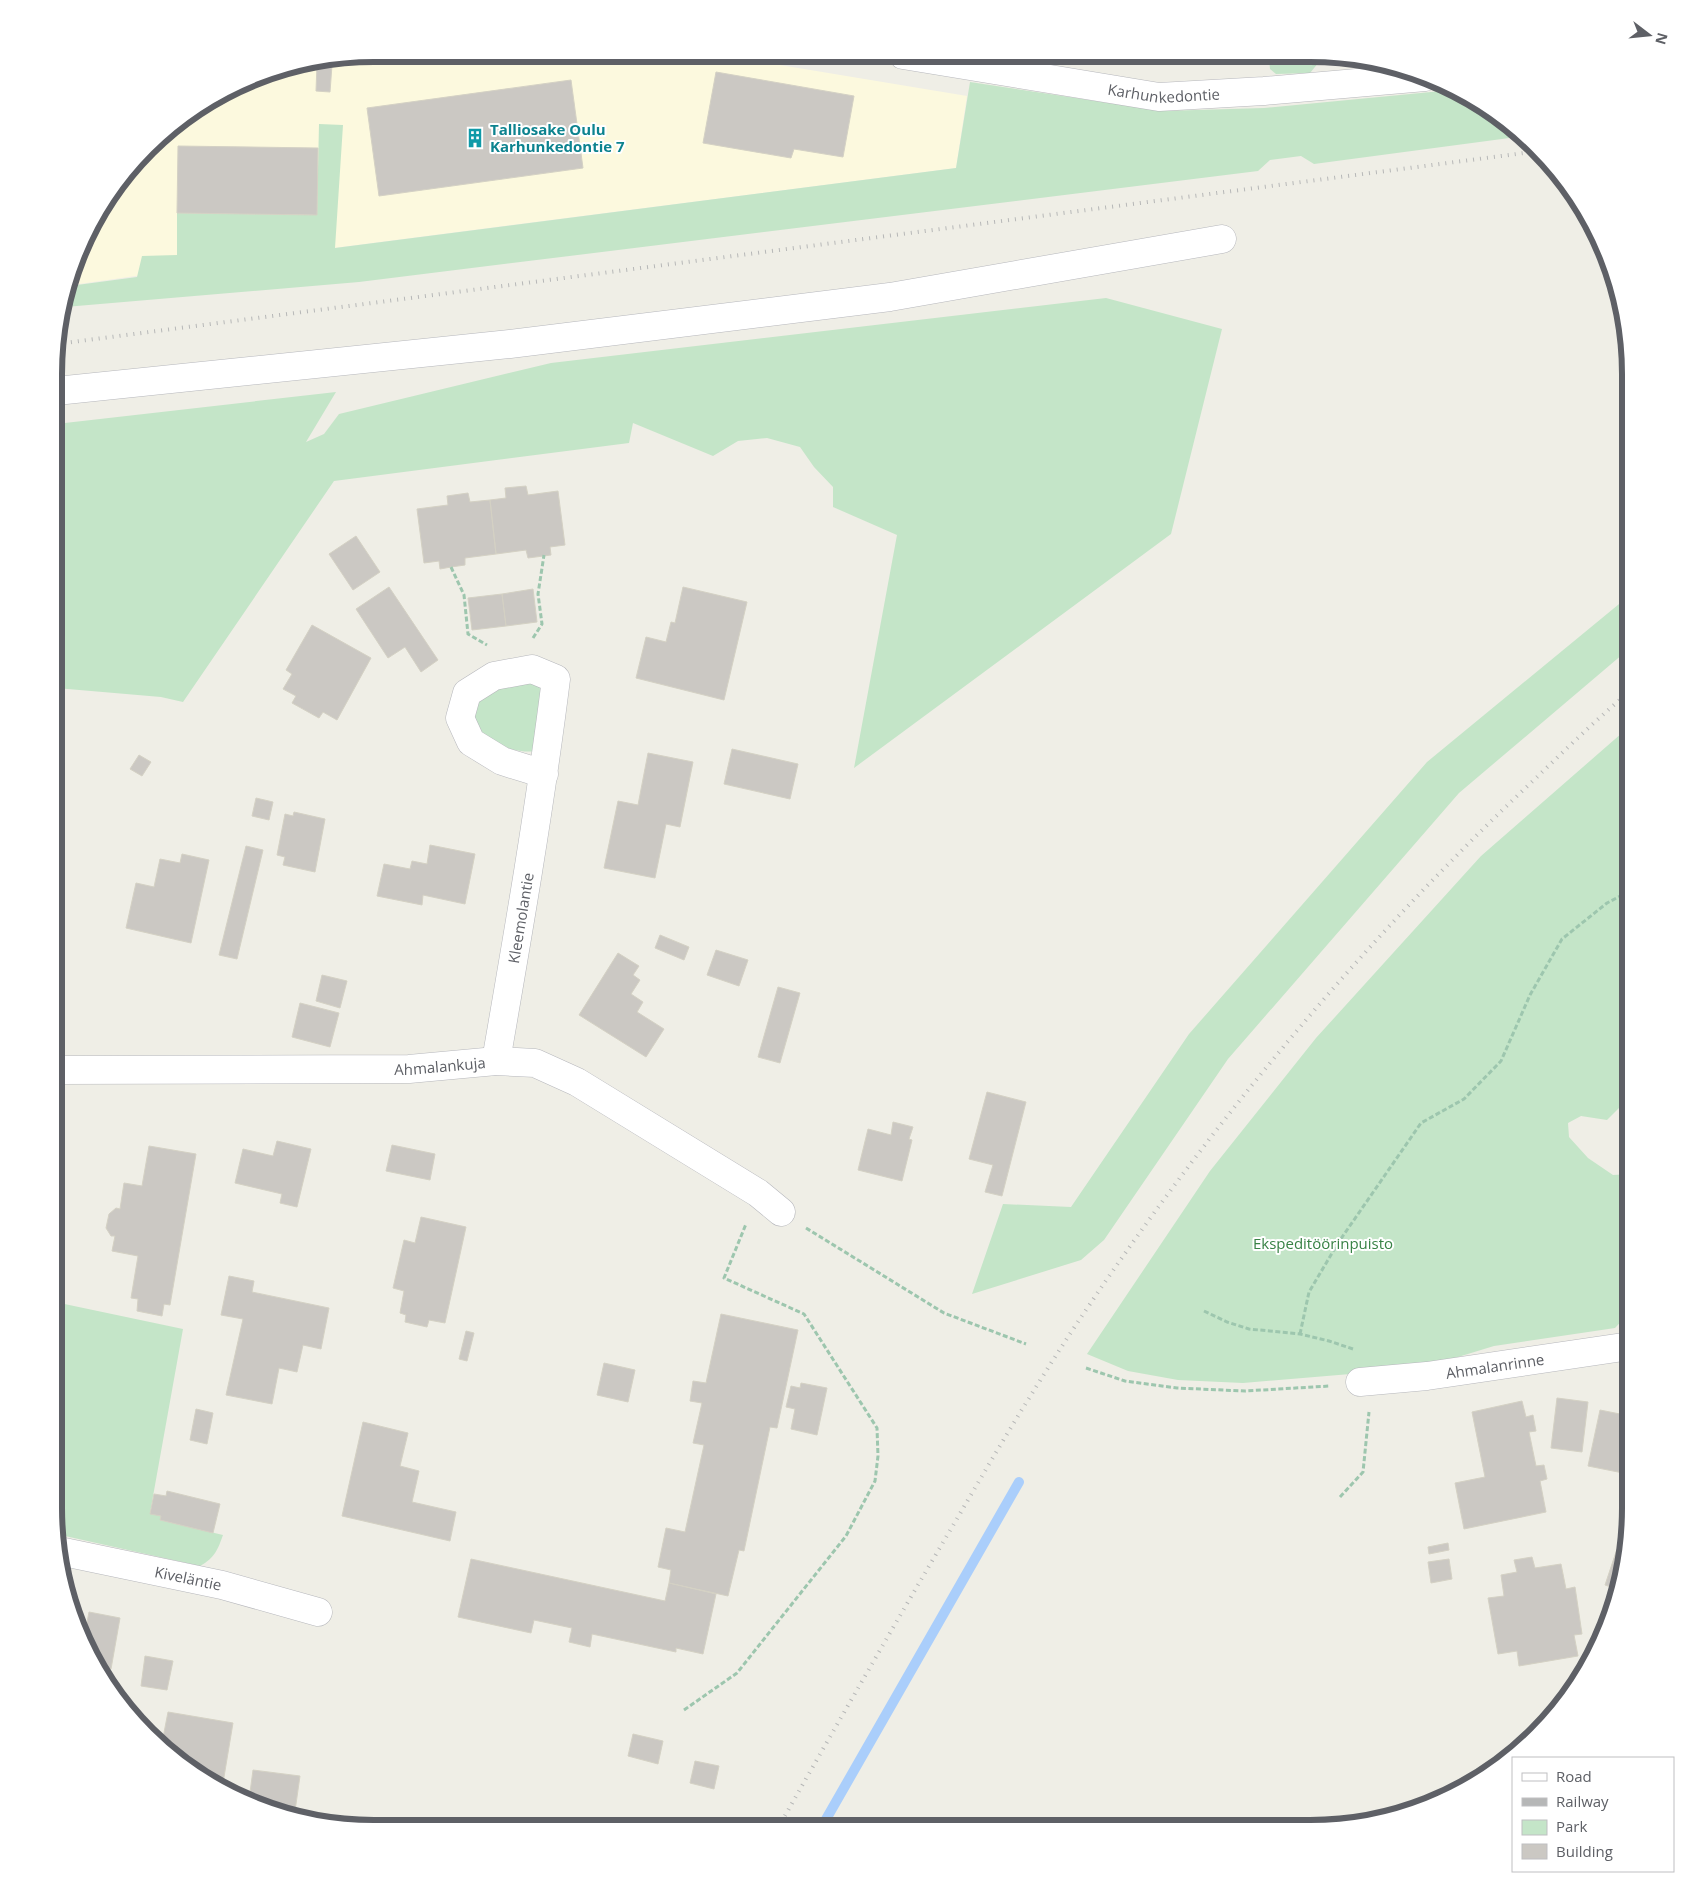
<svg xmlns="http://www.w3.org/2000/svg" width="1684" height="1882" font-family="'Open Sans',sans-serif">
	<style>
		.commercial { fill: #fcf9de }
		.green { fill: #c4e5c8 }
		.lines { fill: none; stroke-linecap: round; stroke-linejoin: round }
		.stream { stroke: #aacefb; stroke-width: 10 }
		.building { fill: #cbc8c3; stroke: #d4d1c4 }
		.minor-casing { stroke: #b6b7bc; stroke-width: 29 }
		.path { stroke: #9dc6ae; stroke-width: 3; stroke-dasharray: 5 2.5; stroke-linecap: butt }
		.minor { stroke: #fff; stroke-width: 28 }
		.rail { stroke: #b6b7b7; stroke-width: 4; stroke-dasharray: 1 6; stroke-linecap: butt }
		.labels { text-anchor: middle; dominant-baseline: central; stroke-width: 4; stroke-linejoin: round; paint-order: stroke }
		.street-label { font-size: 15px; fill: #5e6066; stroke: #fff }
		.culture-label { font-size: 15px; font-weight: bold; fill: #0d838f; stroke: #fff; text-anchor: start }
		.park-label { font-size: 15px; fill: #388245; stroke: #fff }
		.rim { fill: none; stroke: #5e6066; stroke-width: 6 }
	</style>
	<rect width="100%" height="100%" fill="#efeee6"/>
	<path class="commercial" d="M374 54 719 55 967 96 956 168 334 248 72 285 97 214 163 133 271 71Z"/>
	<path class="green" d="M1281 56H1322L1319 62 1310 73 1276 74 1270 69 1269 59 1280 58Z
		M970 82 1162 111 1264 108 1452 90 1488 108 1517 137 1314 164 1301 156 1270 160 1258 171 359 282 65 307 76 275 77 285 137 277 142 256 177 255V213L317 215 319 124 343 125 335 248 956 168Z
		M1106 298 1222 329 1171 534 854 768 897 535 833 507V487L814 467 800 447 767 438 738 441 713 456 633 423 629 443 334 481 183 702 161 697 56 688V424L336 392 306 442 324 434 339 414 551 363Z
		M1630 595V648L1459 793 1228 1059 1104 1240 1081 1260 972 1294 1003 1204 1071 1207 1189 1034 1427 762Z
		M514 680 538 683 544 691 535 751C522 754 486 744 479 733 475 727 473 717 471 710L484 695Z
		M1630 726V1097L1607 1120 1581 1116 1568 1123 1569 1137 1588 1158 1613 1175 1630 1174V1312L1615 1328 1494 1346 1422 1368 1243 1383 1178 1380 1128 1371 1087 1354 1210 1171 1316 1038 1481 856Z
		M55 1302 183 1329 150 1513 161 1516 160 1520 223 1535C218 1549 215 1558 200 1566L56 1534Z"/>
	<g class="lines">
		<path class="stream" d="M821 1828 1019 1482"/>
	</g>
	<path class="building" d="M317 64 332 65 330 92 316 91Z
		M716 72 854 96 843 157 794 149 791 158 703 143Z
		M571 80 583 168 379 196 367 108Z
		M178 146 318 148 317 215 177 213Z
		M526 486 528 495 558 491 565 545 550 547 551 555 528 558 526 550 496 554 490 500 506 498 505 488Z
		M468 493 470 502 490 500 496 554 465 558V565L451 567 440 569 439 561 424 563 417 509 448 505 447 496Z
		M356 536 380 572 353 590 329 554Z
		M389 587 438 660 421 672 405 647 388 658 356 609Z
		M683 587 747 602 724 700 636 678 646 637 666 642 671 622 675 623Z
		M533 589 537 622 506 626 502 594Z
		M502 594 506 626 472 630 468 598Z
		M312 625 371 658 337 720 323 712 319 718 292 703 296 696 283 689 292 674 286 670Z
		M732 749 798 764 790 799 724 784Z
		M648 753 693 762 680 827 666 824 655 878 604 868 618 801 638 805Z
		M139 755 151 762 142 776 130 769Z
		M256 798 273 802 269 820 252 816Z
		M294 812 325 819 315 872 283 865 285 857 277 855 285 814 293 816Z
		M430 845 475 854 465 904 423 895 422 905 377 896 384 864 410 869 412 861 427 864Z
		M246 846 263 850 237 959 219 955Z
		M182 854 209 860 191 943 126 928 136 883 154 887 160 859 180 863Z
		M660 935 689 947 684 960 655 948Z
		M716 950 748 960 739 986 707 975Z
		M618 953 639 966 633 975 640 980 631 994 643 1002 637 1012 664 1029 646 1057 579 1015Z
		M322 975 347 981 340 1008 316 1001Z
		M778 987 800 993 780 1063 758 1057Z
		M300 1003 339 1013 330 1047 292 1037Z
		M987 1092 1026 1102 1002 1196 985 1192 993 1165 969 1159Z
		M893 1122 913 1127 909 1139 912 1140 902 1181 858 1170 868 1129 891 1135Z
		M277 1141 311 1149 297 1207 280 1203 282 1194 235 1183 243 1149 273 1156Z
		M392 1145 435 1154 430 1180 386 1171Z
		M149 1146 196 1154 170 1305 164 1304 162 1316 137 1311 138 1299 131 1298 138 1256 112 1251 115 1236H111L106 1228 109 1214 116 1208 120 1209 124 1183 142 1186Z
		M421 1217 466 1227 445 1323 429 1320 427 1327 405 1322 406 1315 400 1313 404 1291 393 1288 404 1240 415 1243Z
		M229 1276 254 1281 252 1292 329 1308 321 1349 303 1345 297 1372 279 1368 272 1404 226 1395 243 1319 221 1315Z
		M721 1314 798 1330 777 1428 770 1427 744 1551 739 1550 728 1596 669 1583 671 1570 658 1567 666 1528 685 1532 704 1445 693 1443 702 1403 690 1401 693 1381 706 1383Z
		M466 1331 474 1333 467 1361 459 1359Z
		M604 1363 635 1370 628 1402 597 1395Z
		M801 1383 827 1388 817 1435 791 1429 795 1409 786 1407 791 1386 800 1388Z
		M1557 1398 1588 1402 1582 1452 1551 1448Z
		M1522 1401 1526 1417 1533 1415 1536 1431 1529 1432 1536 1466 1544 1465 1547 1479 1540 1481 1546 1512 1464 1529 1455 1483 1485 1477 1472 1412Z
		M196 1409 213 1413 207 1444 190 1440Z
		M1600 1410 1630 1416V1466L1628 1474 1588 1466Z
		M363 1422 408 1433 400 1466 419 1471 412 1502 456 1512 450 1541 342 1516Z
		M167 1491 220 1504 213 1533 160 1520 161 1516 150 1514 154 1494 166 1496Z
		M1448 1543 1449 1550 1429 1554 1428 1547Z
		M1617 1549 1626 1552 1619 1590 1605 1585Z
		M1532 1557 1535 1568 1561 1564 1566 1589 1575 1587 1582 1634 1574 1635 1578 1656 1519 1666 1517 1651 1498 1654 1488 1598 1504 1596 1501 1575 1517 1572 1514 1560Z
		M471 1559 665 1601 669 1583 716 1594 703 1654 676 1648V1652L592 1634 590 1647 569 1642 572 1628 534 1620 531 1633 458 1617Z
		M1449 1559 1452 1579 1431 1583 1428 1562Z
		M89 1612 120 1618 111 1669 99 1667 84 1638Z
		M145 1656 173 1661 167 1690 141 1686Z
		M168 1712 233 1723 222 1789 214 1785 170 1754 172 1745 162 1743Z
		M633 1734 663 1741 658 1764 628 1756Z
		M695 1761 719 1766 714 1789 690 1783Z
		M253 1770 300 1776 294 1818 249 1800Z"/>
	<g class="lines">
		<defs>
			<g id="minor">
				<path id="s1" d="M903 55 1159 97 1264 91 1425 77"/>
				<path d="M56 391 510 344 890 297 1222 239"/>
				<path id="s2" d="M496 1061C518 934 540 807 556 679L532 669 494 676 467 693 460 718 471 742 502 761 544 774"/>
				<path id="s3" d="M55 1070 409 1069 496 1061 535 1063 577 1082 758 1193 781 1212"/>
				<path id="s4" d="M1360 1382 1427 1376 1630 1346"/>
				<path id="s5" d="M59 1551 222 1585 318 1612"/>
			</g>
		</defs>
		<use href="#minor" class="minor-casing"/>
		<path class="path" d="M451 567 464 595 468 634 487 645
			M533 638 542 624 538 594 544 555
			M806 1228 944 1313 1026 1344
			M1204 1311 1227 1322 1249 1329 1300 1334 1329 1341 1353 1349
			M1300 1334 1309 1292 1338 1243 1421 1123 1464 1099 1501 1061 1530 995 1562 939 1607 903 1630 891
			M1086 1368 1125 1381 1177 1388 1245 1391 1330 1386
			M1340 1497 1363 1472 1369 1412
			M684 1710 737 1673 846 1536 875 1481 878 1456 877 1428 804 1314 724 1278 746 1224"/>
		<use href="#minor" class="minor"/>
		<path class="rail" d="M57 344 1532 152
			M778 1828C837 1724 897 1620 958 1517 1000 1445 1043 1373 1090 1304 1219 1114 1368 936 1535 779 1566 749 1597 719 1630 691"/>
	</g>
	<defs>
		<symbol id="building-bare" viewBox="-9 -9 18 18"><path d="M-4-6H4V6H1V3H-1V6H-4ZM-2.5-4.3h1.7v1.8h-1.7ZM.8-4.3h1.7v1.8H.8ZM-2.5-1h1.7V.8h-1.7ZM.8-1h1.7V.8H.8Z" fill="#0f9aa8" stroke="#fff" stroke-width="2.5" paint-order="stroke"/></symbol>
	</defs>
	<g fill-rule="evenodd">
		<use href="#building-bare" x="461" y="124" width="28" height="28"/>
	</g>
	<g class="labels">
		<g class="street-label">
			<text stroke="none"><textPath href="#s1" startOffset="264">Karhunkedontie</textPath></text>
			<text stroke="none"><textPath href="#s2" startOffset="145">Kleemolantie</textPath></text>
			<text stroke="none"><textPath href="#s3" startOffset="385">Ahmalankuja</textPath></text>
			<text stroke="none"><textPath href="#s4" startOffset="136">Ahmalanrinne</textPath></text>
			<text stroke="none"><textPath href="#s5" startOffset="132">Kiveläntie</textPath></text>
		</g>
		<g class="culture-label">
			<text x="490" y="129">Talliosake Oulu<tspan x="490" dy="17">Karhunkedontie 7</tspan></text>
		</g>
		<g class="park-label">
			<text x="1323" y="1243">Ekspeditöörinpuisto</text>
		</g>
	</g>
	<path d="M0 0H1684V1882H0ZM374 62H1310A312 312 0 0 1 1622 374V1508A312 312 0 0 1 1310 1820H374A312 312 0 0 1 62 1508V374A312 312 0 0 1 374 62Z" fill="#fff" fill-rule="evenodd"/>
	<path class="rim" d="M374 62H1310A312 312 0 0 1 1622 374V1508A312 312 0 0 1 1310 1820H374A312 312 0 0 1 62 1508V374A312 312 0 0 1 374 62Z"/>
	<rect x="1512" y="1757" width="162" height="115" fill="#ffffff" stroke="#bfbfc2"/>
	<rect x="1522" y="1773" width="25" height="8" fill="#ffffff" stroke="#bfbfc2"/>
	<text x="1556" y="1782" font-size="15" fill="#5e6066">Road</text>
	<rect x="1522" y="1798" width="25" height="8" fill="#b6b7b7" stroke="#bfbfc2"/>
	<text x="1556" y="1807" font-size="15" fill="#5e6066">Railway</text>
	<rect x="1522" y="1820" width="25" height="15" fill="#c4e5c8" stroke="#bfbfc2"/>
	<text x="1556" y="1832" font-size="15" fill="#5e6066">Park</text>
	<rect x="1522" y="1844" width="25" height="15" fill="#cbc8c3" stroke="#bfbfc2"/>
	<text x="1556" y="1857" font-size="15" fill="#5e6066">Building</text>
	<g transform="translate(1649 35) rotate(106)" stroke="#ffffff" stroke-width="4" paint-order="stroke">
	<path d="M0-4L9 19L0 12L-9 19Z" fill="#5e6066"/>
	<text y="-8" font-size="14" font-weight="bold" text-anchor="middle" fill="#5e6066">N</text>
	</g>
</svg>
